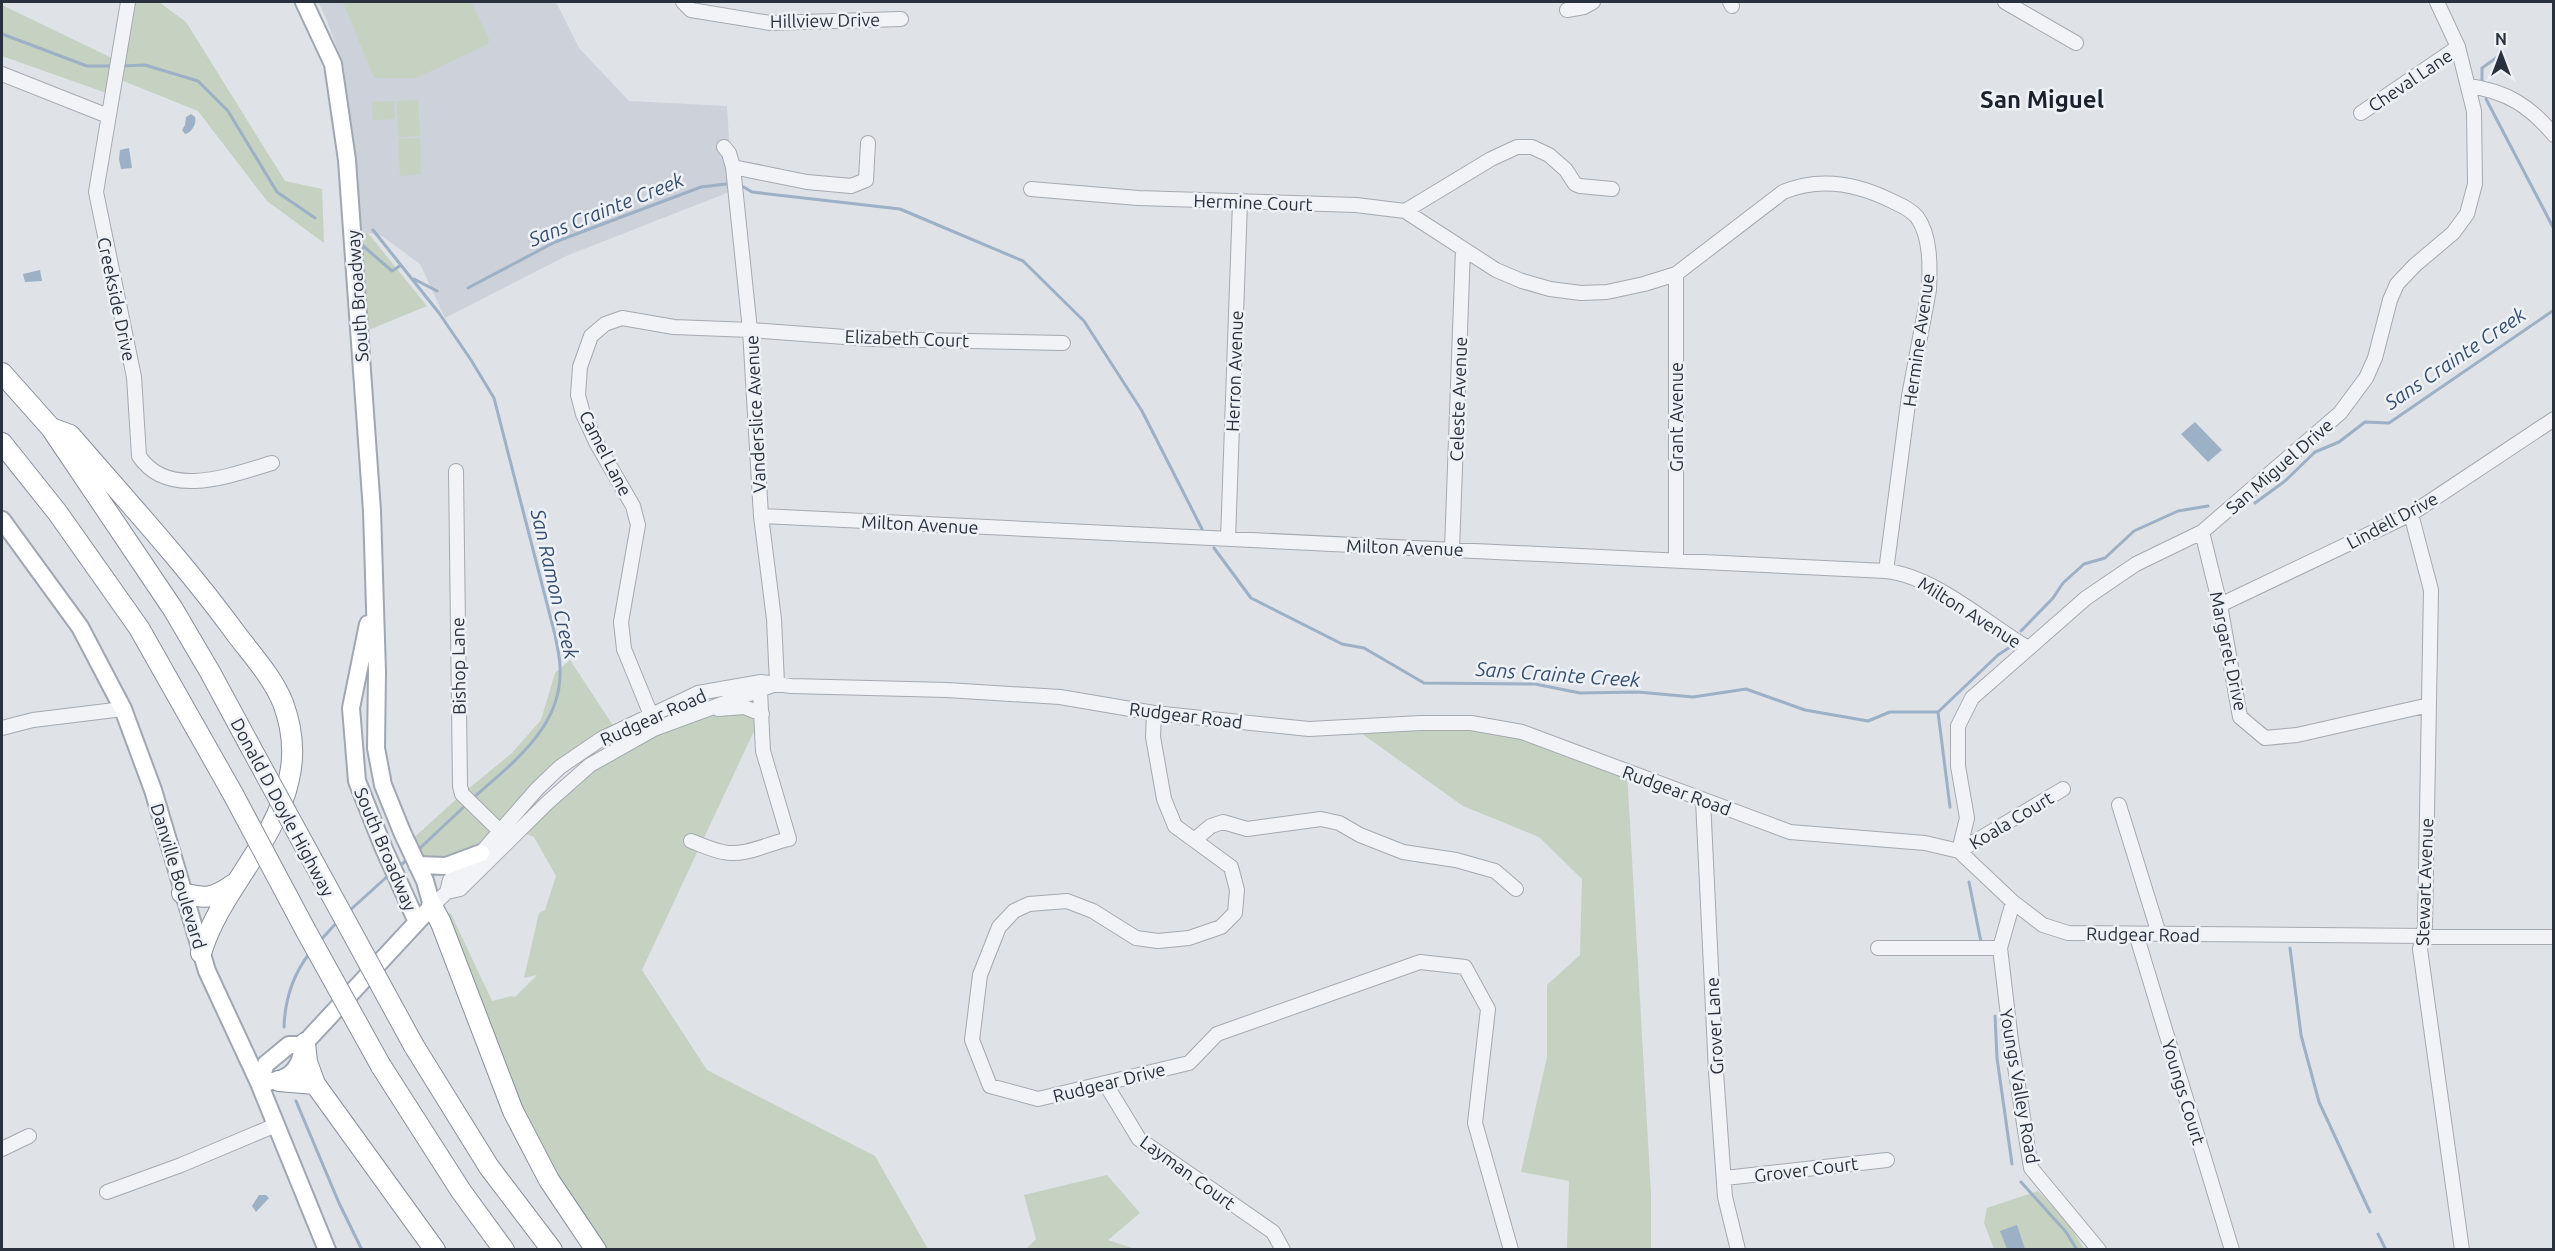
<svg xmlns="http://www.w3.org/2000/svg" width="2555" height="1251" font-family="Ubuntu,sans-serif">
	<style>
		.built { fill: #cdd1d9 }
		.green { fill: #c5d1c1 }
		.water { fill: #9cb0c6 }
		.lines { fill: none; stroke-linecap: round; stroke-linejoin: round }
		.stream { stroke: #9cb0c6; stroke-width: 3 }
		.minor-casing { stroke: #a5a9b1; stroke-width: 16 }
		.major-casing { stroke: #9fa7b2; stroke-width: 20 }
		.highway-casing { stroke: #87909d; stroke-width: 22 }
		.minor { stroke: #f1f3f6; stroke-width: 14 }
		.major { stroke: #fff; stroke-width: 16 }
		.highway { stroke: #fff; stroke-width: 20 }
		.highway-bridge-casing { stroke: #87909d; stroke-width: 22; stroke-linecap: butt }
		.highway-bridge { stroke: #fff; stroke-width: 20 }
		.labels { text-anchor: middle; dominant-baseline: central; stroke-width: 5; stroke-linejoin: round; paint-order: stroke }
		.street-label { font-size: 18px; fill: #29303e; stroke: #eef1f5 }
		.water-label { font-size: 20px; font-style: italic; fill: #354f6f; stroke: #eef1f5 }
		.district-label { font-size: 24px; font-weight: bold; fill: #1b222e; stroke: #eef1f5 }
	</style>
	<rect width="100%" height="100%" fill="#dfe2e7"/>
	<path class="built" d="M318 2H556L579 48 629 101 727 106 732 191 566 256 445 318 420 264 382 236 361 231 344 67 326 18Z"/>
	<path class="green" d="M128 2H159L186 22 285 181 322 189 324 243 267 201 198 111 116 78 112 95 2 56V5L118 61Z
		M343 2H471L489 39 488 44 416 78H374Z
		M418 100 420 136 398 137 397 101Z
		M394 101 395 119 373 120 372 102Z
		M420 138 421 174 400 176 398 139Z
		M352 228 368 233 427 306 359 334Z
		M570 660 616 730 560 767 481 853 433 867 407 844 462 794 512 753 541 720 555 673Z
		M707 709 762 714 642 970 707 1070 875 1156 928 1249H596L549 1180 432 906 451 914 492 1001 512 996 515 997 537 975 524 978 539 913 545 910 556 876 534 837 519 831 590 765Z
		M1421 723 1522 732 1627 771 1651 1194V1249H1567L1569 1181 1521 1172 1547 1057V985L1580 955 1582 879 1539 837 1463 806 1354 728Z
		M1107 1175 1140 1213 1108 1240 1135 1249H1026L1036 1239 1024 1195Z
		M2038 1191 2066 1220 2084 1249H1994L1984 1223 1987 1208Z"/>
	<path class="water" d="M191 114 195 117C197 124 191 133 185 134L182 130 185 125 186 117Z
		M129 148 132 168 121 169 119 159 120 150Z
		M40 270 42 281 25 282 23 274Z
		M2195 422 2222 450 2208 462 2181 434Z
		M259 1195H266L269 1198 256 1212 252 1206Z
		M2017 1225 2025 1249H2007L2000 1231Z"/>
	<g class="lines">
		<path class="stream" d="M2 34 87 66H112
			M122 66 145 65 198 81 228 111 277 192 315 218
			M2482 82V68L2503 53
			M2486 99 2554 229
			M742 186 752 192 900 209 1023 261 1084 321 1142 411 1202 529
			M373 230 439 313 471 360 494 398 555 635C557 646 560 657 560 668 563 727 512 763 472 799
			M362 245 392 271 401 265
			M414 279 437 291
			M468 288 555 242 701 187 726 184
			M2255 503 2285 481 2315 452 2339 442 2365 422 2389 423 2554 310
			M1214 548 1251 598 1342 644 1364 648 1424 683 1535 684 1580 693 1638 692 1693 697 1746 689 1805 710 1868 721 1890 712H1938L1998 655 2010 647
			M2021 631 2053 598 2063 583 2084 564 2105 558 2134 531 2178 511 2208 506
			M1938 712 1950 807
			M418 850 468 803
			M397 868 408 859
			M1969 882 1981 942
			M348 912 390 874
			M319 942 339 920
			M2290 948 2301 1035 2319 1102 2370 1212
			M1995 1016 1997 1058 2012 1164
			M284 1027C285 999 292 976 309 954
			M296 1101 339 1203 362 1250
			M2021 1182 2066 1232 2077 1250
			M2378 1234 2386 1250"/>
		<defs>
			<path id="minor" d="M128 2 96 192 134 377 139 456C168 500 232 475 272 463
				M683 2 691 10 770 23 901 19
				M1730 2 1732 6
				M2005 2 2076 43
				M1567 10 1584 7 1593 2
				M2 74 108 116
				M2469 86C2506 91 2530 106 2554 135
				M2361 113 2458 47
				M724 147 729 153 733 167 750 330 761 516 774 619 777 683
				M733 167 807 182 851 186 866 180 868 143
				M1031 189 1138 198 1356 205 1405 211 1496 270 1522 281 1550 289 1581 293 1607 292 1644 284 1676 274 1783 192C1821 176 1859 184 1894 202 1903 206 1911 210 1917 217 1931 236 1930 267 1929 290L1909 396 1886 571
				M1405 211 1491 159 1517 147H1532L1549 155 1566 170 1575 184 1580 186 1612 189
				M1676 274V560
				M456 471 460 786 462 794 504 835
				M2411 514 2431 590 2425 926 2420 949 2462 1250
				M761 516 1886 571C1934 576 1986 623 2028 648
				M2202 532 2220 605 2240 717 2265 738 2297 735 2429 705
				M1228 539 1240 202
				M1452 549 1463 249
				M2220 605 2411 514 2554 419
				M718 709 744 707 762 714
				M1154 713 1153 737 1164 799 1175 826 1231 867 1237 890 1235 913 1221 927 1189 938 1158 941 1136 938 1093 911 1067 901 1029 904 1014 911 999 927 980 975 972 1040 990 1086 1038 1099 1189 1063 1217 1034 1420 962 1465 967 1488 1009 1475 1123 1511 1250
				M2 728 33 720 123 709
				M654 729 651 715 624 649 621 622 638 525 633 506 597 444 583 414 578 395 580 367 591 336 605 324 622 318 674 327 750 330 872 339 1063 343
				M1703 800 1716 1072 1725 1197 1738 1250
				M2119 805 2159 934
				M1194 840 1211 826 1223 822 1247 829 1321 819 1339 823 1360 835 1403 852 1456 860 1495 871 1516 889
				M691 841C702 845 712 850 723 852 745 857 769 843 789 839L763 751 760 691
				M1959 851 1967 818 1958 766V726L1972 698 2086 598 2136 564 2202 532 2340 413 2366 378 2375 358 2390 300 2397 284 2415 265 2453 233 2467 214 2475 184 2474 111 2458 47 2437 2
				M1959 851 2063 789
				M447 892 460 889 547 803 590 765 654 729 776 684
				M2013 902 2000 948 2011 1041 2031 1168 2099 1250
				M432 906 447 892 450 880 481 853 537 789 560 767 601 739 698 693 761 682 791 686 947 690 1060 697 1154 713 1309 729 1421 723H1471L1522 732 1790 832 1925 843 1959 851 2013 902 2043 925 2068 933 2554 937
				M2136 934 2232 1250
				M1878 948H2000
				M1105 1083 1139 1139 1273 1232 1283 1250
				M2 1149 29 1136
				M1725 1178 1887 1160
				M107 1192 181 1165 276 1125"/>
			<path id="major" d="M2 520 80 627 123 709 153 790 207 971 259 1083 327 1250
				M368 624 351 708 357 781 384 849 417 922
				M417 865 446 866 481 853
				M259 1083C285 1081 301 1074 303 1045L432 906 425 881 402 832 383 785 376 748 377 672 372 511 347 160 333 64 304 2
				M259 1083 266 1064 289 1045H303"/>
			<path id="highway" d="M2 373 51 428 173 609 210 672 250 746
				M51 428 70 435C127 501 186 565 237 635 253 656 273 678 283 703 292 727 295 753 289 779 275 844 220 890 201 953
				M2 443 57 512 139 628 233 794
				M182 893C206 899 213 899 234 884
				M432 906 441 923 513 1111 549 1180 596 1250
				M305 1043 307 1062 315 1084 435 1250
				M414 1046 489 1167 552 1250
				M381 1066 461 1191 504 1250
				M279 1081 315 1084"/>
		</defs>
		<use href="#minor" class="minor-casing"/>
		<use href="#major" class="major-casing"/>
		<use href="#highway" class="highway-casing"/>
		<use href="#minor" class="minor"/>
		<use href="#major" class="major"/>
		<use href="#highway" class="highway"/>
		<defs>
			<path id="highway-bridge" d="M250 746 414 1046
				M233 794 306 931 381 1066"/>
		</defs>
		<use href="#highway-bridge" class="highway-bridge-casing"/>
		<use href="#highway-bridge" class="highway-bridge"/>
	</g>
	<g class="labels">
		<g class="street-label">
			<text transform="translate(825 20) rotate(-1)">Hillview Drive</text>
			<text transform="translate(2410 80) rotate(-34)">Cheval Lane</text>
			<text transform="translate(1253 202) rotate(2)">Hermine Court</text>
			<text transform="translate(357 296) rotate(-94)">South Broadway</text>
			<text transform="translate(117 299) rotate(78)">Creekside Drive</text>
			<text transform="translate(907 338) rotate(2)">Elizabeth Court</text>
			<text transform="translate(1918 340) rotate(-82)">Hermine Avenue</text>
			<text transform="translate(1234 371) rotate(-88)">Herron Avenue</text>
			<text transform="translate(1458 399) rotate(-88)">Celeste Avenue</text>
			<text transform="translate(755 414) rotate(-93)">Vanderslice Avenue</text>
			<text transform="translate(1676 417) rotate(-90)">Grant Avenue</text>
			<text transform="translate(606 453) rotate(63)">Camel Lane</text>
			<text transform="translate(2279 466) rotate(-41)">San Miguel Drive</text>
			<text transform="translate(2392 520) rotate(-28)">Lindell Drive</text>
			<text transform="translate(920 524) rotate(3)">Milton Avenue</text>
			<text transform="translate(1405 547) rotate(2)">Milton Avenue</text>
			<text transform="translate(1970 612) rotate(32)">Milton Avenue</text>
			<text transform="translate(2229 651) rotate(78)">Margaret Drive</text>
			<text transform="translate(458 666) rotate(-91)">Bishop Lane</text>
			<text transform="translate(1186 715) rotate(7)">Rudgear Road</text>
			<text transform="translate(653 717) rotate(-24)">Rudgear Road</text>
			<text transform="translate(1677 790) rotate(20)">Rudgear Road</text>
			<text transform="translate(283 807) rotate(62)">Donald D Doyle Highway</text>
			<text transform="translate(2011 820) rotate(-31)">Koala Court</text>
			<text transform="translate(386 849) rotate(67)">South Broadway</text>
			<text transform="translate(179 876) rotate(73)">Danville Boulevard</text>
			<text transform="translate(2424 882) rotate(-88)">Stewart Avenue</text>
			<text transform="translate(2143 934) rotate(1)">Rudgear Road</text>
			<text transform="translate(1714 1026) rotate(-93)">Grover Lane</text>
			<text transform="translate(1109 1082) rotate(-14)">Rudgear Drive</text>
			<text transform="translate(2020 1086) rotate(80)">Youngs Valley Road</text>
			<text transform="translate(2184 1092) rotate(73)">Youngs Court</text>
			<text transform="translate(1806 1169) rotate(-7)">Grover Court</text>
			<text transform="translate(1188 1172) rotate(36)">Layman Court</text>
		</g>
		<g class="water-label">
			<text transform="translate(606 209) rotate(-22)">Sans Crainte Creek</text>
			<text transform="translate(2455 358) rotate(-34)">Sans Crainte Creek</text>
			<text transform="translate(555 584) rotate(77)">San Ramon Creek</text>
			<text transform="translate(1558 674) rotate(4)">Sans Crainte Creek</text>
		</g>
		<g class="district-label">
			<text x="2042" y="99">San Miguel</text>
		</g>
	</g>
	<rect width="2555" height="1251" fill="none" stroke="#29303e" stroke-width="6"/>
	<g transform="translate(2501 54)" stroke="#eef1f5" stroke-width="4.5" paint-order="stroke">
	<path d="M0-4.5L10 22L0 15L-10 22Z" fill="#29303e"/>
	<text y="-9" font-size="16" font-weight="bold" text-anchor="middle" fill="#29303e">N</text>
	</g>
</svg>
